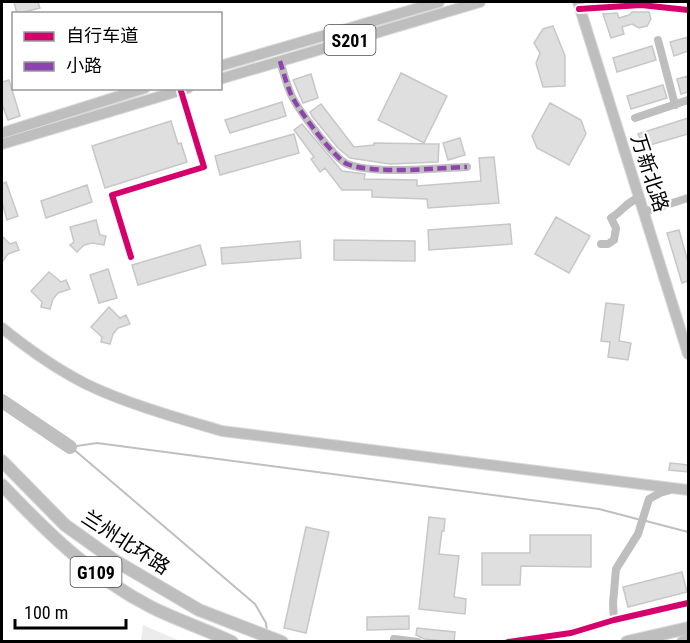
<svg xmlns="http://www.w3.org/2000/svg" width="690" height="643" font-family="'Roboto Condensed','Noto Sans SC',sans-serif">
	<style>
		.green { fill: #ececec }
		.lines { fill: none; stroke-linecap: round; stroke-linejoin: round }
		.stream { stroke: #bfbfbf; stroke-width: 2 }
		.river { stroke: #bfbfbf; stroke-width: 14 }
		.building { fill: #dfdfdf; stroke: #c7c7c7; stroke-width: 1.5 }
		.major-casing { stroke: #dbdbdb; stroke-width: 12 }
		.highway-casing { stroke: #dbdbdb; stroke-width: 14 }
		.minor { stroke: #bebebe; stroke-width: 8 }
		.major { stroke: #bebebe; stroke-width: 10 }
		.highway { stroke: #bebebe; stroke-width: 12 }
		.quiet { stroke: #8e44ad; stroke-width: 4.5; stroke-dasharray: 9 4.5; stroke-linecap: butt }
		.cycleway-casing { stroke: #fff; stroke-width: 10 }
		.cycleway { stroke: #d6006c; stroke-width: 6 }
		.labels { text-anchor: middle; dominant-baseline: central; stroke-width: 4.5; stroke-linejoin: round; paint-order: stroke }
		.shield { fill: #fff; stroke: #4c4c4c; stroke-width: 1.5 }
		.shield-label { font-size: 18px; font-weight: bold; fill: #000 }
		.street-label { font-size: 20px; fill: #000; stroke: #fff }
	</style>
	<rect width="100%" height="100%" fill="#fff"/>
	<path class="green" d="M143 625 180 641H141Z"/>
	<g class="lines">
		<path class="stream" d="M70 447 97 443 599 509 641 520
			M71 447 255 604 266 623 267 633
			M646 521 688 532"/>
		<path class="river" d="M2 401 70 447"/>
	</g>
	<path class="building" d="M14 2H38L40 8 17 14Z
		M632 12H649L651 19 647 26 639 28 632 24 622 27 624 34 611 38 603 14 617 13 619 18 629 15Z
		M553 26 565 56V86L543 87 536 63 540 53 534 43 543 29Z
		M688 37V51L674 56 670 42Z
		M652 46 656 60 617 72 613 58Z
		M401 73 447 96 424 143 378 120Z
		M311 74 318 98 303 103 293 80Z
		M688 76V92L681 94 677 79Z
		M9 80 20 116 8 120 2 104V82Z
		M663 85 667 98 631 109 627 96Z
		M282 102 286 116 230 133 225 120Z
		M550 103 581 120 586 134 569 165 537 148 532 136Z
		M321 104 354 147 374 145V143L439 144 438 162 390 164 350 158 338 148 312 116 310 112Z
		M688 118V134L643 147 638 134Z
		M171 121 178 144 181 143 187 162 105 188 92 146Z
		M302 124 342 171 365 174 364 179 417 180V186L481 181 479 158 494 157 499 203 428 208 427 199 372 197V190H342L325 168 320 172 311 159 314 157 294 130Z
		M294 134 299 153 220 175 215 156Z
		M460 138 465 155 448 160 443 143Z
		M6 182 18 216 7 220 2 202V184Z
		M87 185 92 202 46 218 41 201Z
		M556 217 590 236 569 273 535 254Z
		M96 220 100 235 106 236 104 245 92 243 84 245 77 252 70 245 74 242 70 227Z
		M510 224 512 244 429 250 428 230Z
		M679 230 688 262V281L682 283 667 233Z
		M2 236 10 244 16 242 19 250 8 254 2 262Z
		M334 240 415 241V261L334 260Z
		M300 241 301 258 222 264 221 248Z
		M200 245 206 265 138 285 132 265Z
		M108 269 117 298 99 303 90 275Z
		M49 272 61 282 66 280 70 289 58 293 53 299 50 309 41 307 42 302 31 291Z
		M606 303 624 305 619 341 631 343 628 360 608 357 610 342 601 341Z
		M109 307 120 318 126 315 130 324 118 328 113 334 110 344 101 342 102 337 91 327Z
		M670 463 688 465V472L669 470Z
		M429 517 445 519 444 531H442L439 554 459 556 454 597 466 599 465 614 419 609Z
		M306 527 329 532 306 633 284 628Z
		M530 535H591V567L521 566 520 585H482V553H530Z
		M682 572 687 592 628 607 623 587Z
		M409 616V629L367 630V617Z
		M417 628 455 632 454 642 424 639 416 635Z"/>
	<g class="lines">
		<defs>
			<path id="major" d="M578 2 688 354
				M220 66 439 2
				M220 79 480 2
				M2 133 145 88
				M2 144 188 88
				M2 328C28 349 56 369 86 384 127 404 178 418 222 431L688 490"/>
			<path id="highway" d="M2 461 65 525 114 560 199 610 282 642
				M2 485C48 533 91 576 151 607 177 620 205 629 232 642
				M627 642 688 628
				M683 642 688 640"/>
		</defs>
		<use href="#major" class="major-casing"/>
		<use href="#highway" class="highway-casing"/>
		<path class="minor" d="M579 9 641 5 688 10
			M658 40 675 105
			M280 61C283 71 286 82 290 92 295 106 334 158 347 164 377 175 434 168 467 167
			M635 118 688 100
			M644 212 688 198
			M601 244H608L614 240 616 228 611 218C622 212 627 201 639 198
			M131 257 112 195 204 167 181 91
			M614 620 613 603 616 569 638 534 649 499 660 493 670 490
			M394 639 418 642
			M508 642 571 633 614 620 688 603"/>
		<use href="#major" class="major"/>
		<use href="#highway" class="highway"/>
		<path class="quiet" d="M280 61C283 71 286 82 290 92 295 106 334 158 347 164 377 175 434 168 467 167"/>
		<defs>
			<path id="cycleway" d="M579 9 641 5 688 10
				M131 257 112 195 204 167 181 91
				M508 642 571 633 614 620 688 603"/>
		</defs>
		<use href="#cycleway" class="cycleway-casing"/>
		<use href="#cycleway" class="cycleway"/>
	</g>
	<g class="labels">
		<g class="shield">
			<rect x="324.5" y="25" width="51" height="30" rx="4.5"/>
			<rect x="70.5" y="557" width="51" height="30" rx="4.5"/>
		</g>
		<g class="shield-label">
			<text x="350" y="40">S201</text>
			<text x="96" y="572">G109</text>
		</g>
		<g class="street-label">
			<text transform="translate(650 173) rotate(72)">万新北路</text>
			<text transform="translate(126 542) rotate(33)">兰州北环路</text>
		</g>
	</g>
	<rect width="690" height="643" fill="none" stroke="#000000" stroke-width="6"/>
	<rect x="12" y="12" width="210" height="78" fill="#ffffff" stroke="#999999" stroke-width="1.5"/>
	<rect x="24" y="32" width="30" height="9" fill="#d6006c" stroke="#999999" stroke-width="1.5"/>
	<text x="66" y="42" font-size="18" fill="#000000">自行车道</text>
	<rect x="24" y="62" width="30" height="9" fill="#8e44ad" stroke="#999999" stroke-width="1.5"/>
	<text x="66" y="72" font-size="18" fill="#000000">小路</text>
	<path d="M15 619v9h111v-9" fill="none" stroke="#000000" stroke-width="3"/>
	<text x="24" y="619" font-size="18" fill="#000000" stroke="#ffffff" stroke-width="4.5" paint-order="stroke">100 m</text>
</svg>
